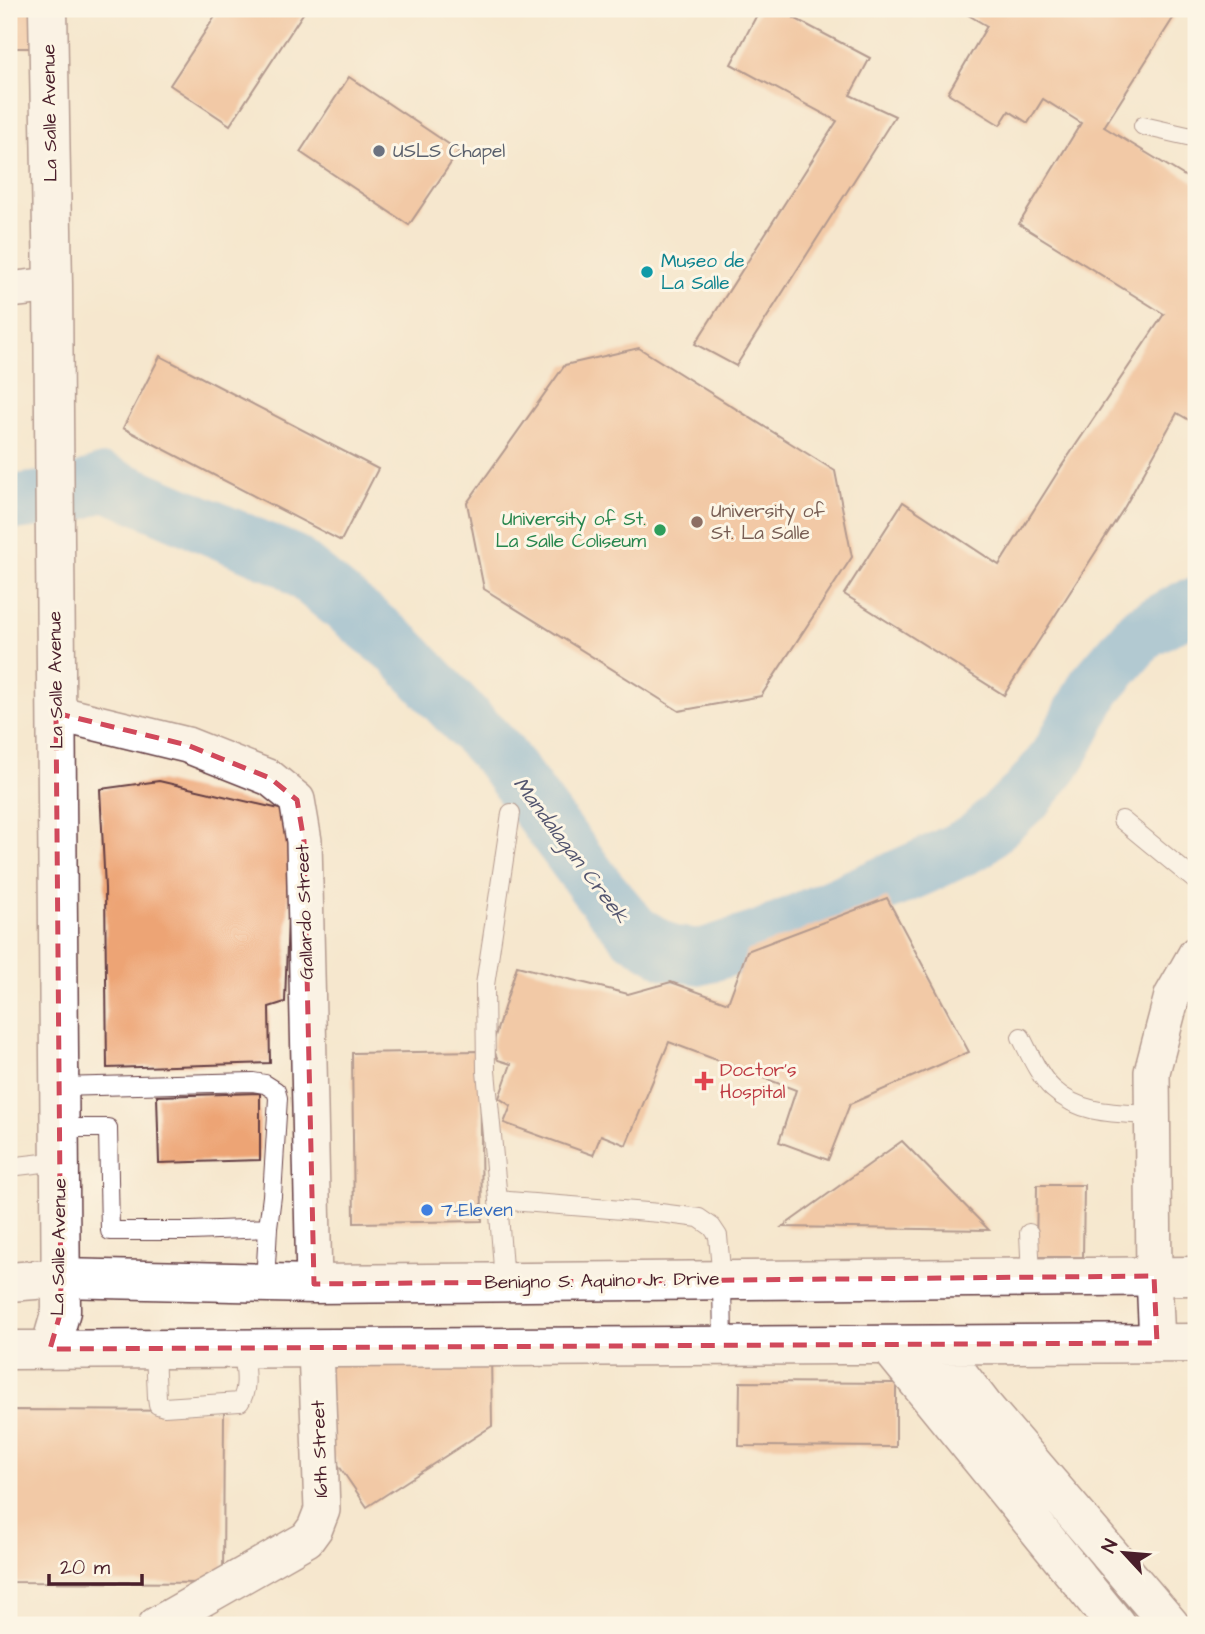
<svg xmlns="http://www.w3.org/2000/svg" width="1205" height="1634" font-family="'Architects Daughter',sans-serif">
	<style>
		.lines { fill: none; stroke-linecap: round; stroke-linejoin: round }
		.river { stroke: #61a5d6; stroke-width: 56 }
		.building { fill: #eda474 }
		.lane-casing { stroke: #643d43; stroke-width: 20 }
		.street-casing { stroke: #643d43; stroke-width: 38 }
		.secondary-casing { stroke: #643d43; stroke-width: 41 }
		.lane { stroke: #fff; stroke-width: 18 }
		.street { stroke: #fff; stroke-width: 35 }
		.secondary { stroke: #fff; stroke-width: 38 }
		.marked { fill: none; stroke: #d1495b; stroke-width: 5; stroke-dasharray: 14 9; stroke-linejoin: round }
		.worship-dot { fill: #6b7280; stroke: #fcf5e5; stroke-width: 2.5 }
		.culture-dot { fill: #0f9aa8; stroke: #fcf5e5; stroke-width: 2.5 }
		.education-dot { fill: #8d6e63; stroke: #fcf5e5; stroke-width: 2.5 }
		.leisure-dot { fill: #2e9e5b; stroke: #fcf5e5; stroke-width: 2.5 }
		.health-dot { fill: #e0444e; stroke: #fcf5e5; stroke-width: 2.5 }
		.shop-dot { fill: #3f7fe0; stroke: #fcf5e5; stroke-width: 2.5 }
		.labels { text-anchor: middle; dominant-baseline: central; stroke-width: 6; stroke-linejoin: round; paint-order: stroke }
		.street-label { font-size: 19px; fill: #4a1f2b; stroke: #fcf5e5 }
		.worship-label { font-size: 19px; fill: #5b616d; stroke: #fcf5e5; text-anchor: start }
		.culture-label { font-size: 19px; fill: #0d838f; stroke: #fcf5e5; text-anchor: start }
		.education-label { font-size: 19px; fill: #785e54; stroke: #fcf5e5; text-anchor: start }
		.leisure-label { font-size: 19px; fill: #27864d; stroke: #fcf5e5; text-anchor: end }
		.health-label { font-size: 19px; fill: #be3a42; stroke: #fcf5e5; text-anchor: start }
		.shop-label { font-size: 19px; fill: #366cbe; stroke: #fcf5e5; text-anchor: start }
		.water-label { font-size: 21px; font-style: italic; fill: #53556f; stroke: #fcf5e5 }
	</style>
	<rect width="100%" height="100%" fill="#fcf5e5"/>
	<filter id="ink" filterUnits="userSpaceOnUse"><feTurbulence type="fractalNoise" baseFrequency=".0143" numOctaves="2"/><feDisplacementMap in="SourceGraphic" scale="14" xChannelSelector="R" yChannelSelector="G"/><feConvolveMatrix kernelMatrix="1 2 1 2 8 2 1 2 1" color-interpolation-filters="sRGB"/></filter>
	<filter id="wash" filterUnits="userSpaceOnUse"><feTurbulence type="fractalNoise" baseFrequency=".00686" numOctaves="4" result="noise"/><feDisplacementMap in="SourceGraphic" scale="28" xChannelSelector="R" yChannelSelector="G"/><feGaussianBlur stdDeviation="1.57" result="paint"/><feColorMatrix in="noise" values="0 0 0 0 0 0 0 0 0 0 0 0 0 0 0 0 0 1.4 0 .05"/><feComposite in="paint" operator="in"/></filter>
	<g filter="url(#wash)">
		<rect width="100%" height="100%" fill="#f6e7ce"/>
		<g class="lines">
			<path class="river" d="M77 493 104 482 292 562 400 650 499 755 597 888 634 932 669 953 701 957 761 938 925 866 975 842 1028 794 1058 757 1095 687 1142 632 1188 607 1196 606
				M9 503 40 499"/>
		</g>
		<g id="blocks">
			<path class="building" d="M9 9H33L35 48H9Z
				M220 9H306L230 125 170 85Z
				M760 9H799L794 18 870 58 850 95 895 116 736 366 695 344 837 121 731 64Z
				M958 9H1179L1104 127 1196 183V424L1177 413 1124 508 1004 695 844 594 903 502 999 565 1061 467 1164 314 1019 224 1081 123 1043 99 1028 123 1009 111 1000 125 948 93 987 26Z
				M349 77 459 151 409 225 300 152Z
				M639 348 835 471 852 557 761 696 679 711 484 589 467 503 565 365Z
				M160 356 378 469 341 541 123 428Z
				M159 781 288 811 289 889 285 1002 269 1007 270 1063 107 1068 105 888 100 789Z
				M887 898 969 1052 850 1104 828 1160 779 1142 796 1090 669 1042 626 1145 601 1135 593 1155 504 1123 511 1106 499 1098 511 1064 498 1060 492 1046 517 966 628 994 671 982 728 1003 747 951Z
				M480 1051 482 1221 354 1223 352 1053Z
				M260 1093V1160L159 1163 157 1096Z
				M902 1141 989 1230 782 1227Z
				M1037 1185H1084L1083 1257H1036Z
				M491 1351 492 1426 367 1507 328 1450 327 1353Z
				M740 1382 896 1383V1447L739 1446Z
				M9 1410 224 1411 223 1583 9 1582Z"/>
		</g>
	</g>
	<g filter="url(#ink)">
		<use href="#blocks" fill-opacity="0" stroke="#643d43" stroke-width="2"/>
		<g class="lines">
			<defs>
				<path id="lane" d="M1143 126 1196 138
					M1122 820 1196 881
					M1021 1037C1029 1053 1040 1078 1053 1089 1081 1115 1117 1113 1153 1115
					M59 1128H108L110 1231H191L268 1228 272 1196 278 1098 276 1091 265 1084 253 1082 59 1087
					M9 1167 60 1161
					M498 1200 660 1213 699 1218 712 1227 718 1236 722 1280 723 1347
					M1029 1233 1031 1277
					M504 1282 498 1200 486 1071 485 985 511 813
					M265 1283 268 1228
					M155 1350 157 1398 158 1405 164 1407 240 1402C250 1388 244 1365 243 1349"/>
				<path id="street" d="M9 290 53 285
					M56 713 187 745 270 778 297 800 304 841 314 1284
					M1157 1343 1154 1276 1152 1072 1172 996 1196 954
					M156 1625 307 1539 315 1528 322 1510 316 1348"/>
				<path id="secondary" d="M48 9 53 285 61 1311 50 1349
					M9 1282 61 1278 314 1284 1196 1276
					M889 1346 1116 1625
					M937 1346 983 1406 1170 1625
					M9 1350 1196 1343"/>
			</defs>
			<use href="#lane" class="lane-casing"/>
			<use href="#street" class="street-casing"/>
			<use href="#secondary" class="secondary-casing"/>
			<use href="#lane" class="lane"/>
			<use href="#street" class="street"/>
			<use href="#secondary" class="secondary"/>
		</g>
	</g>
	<path d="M0 0H1205V1634H0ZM56 713 187 745 270 778 297 800 304 841 314 1284 1154 1276 1157 1343 50 1349 61 1311Z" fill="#f6e7ce" fill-opacity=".55" fill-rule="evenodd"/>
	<path class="marked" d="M56 713 187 745 270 778 297 800 304 841 314 1284 1154 1276 1157 1343 50 1349 61 1311Z"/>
	<circle class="worship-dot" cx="379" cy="151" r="7"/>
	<circle class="culture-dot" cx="647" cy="272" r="7"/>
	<circle class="education-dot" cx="697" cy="522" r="7"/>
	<circle class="leisure-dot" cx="660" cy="530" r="7"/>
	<path class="health-dot" d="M700.5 1070.5h7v7h7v7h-7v7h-7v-7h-7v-7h7z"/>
	<circle class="shop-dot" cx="427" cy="1210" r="7"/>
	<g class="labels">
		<g class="street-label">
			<text transform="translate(50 113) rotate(-91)">La Salle Avenue</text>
			<text transform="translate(56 680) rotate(-91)">La Salle Avenue</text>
			<text transform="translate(305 912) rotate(-92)">Gallardo Street</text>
			<text transform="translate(59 1247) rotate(-89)">La Salle Avenue</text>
			<text transform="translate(602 1281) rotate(-1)">Benigno S. Aquino Jr. Drive</text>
			<text transform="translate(320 1449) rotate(-92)">16th Street</text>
		</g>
		<g class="worship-label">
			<text x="393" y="151">USLS Chapel</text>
		</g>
		<g class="culture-label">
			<text x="661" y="261">Museo de<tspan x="661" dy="22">La Salle</tspan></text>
		</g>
		<g class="education-label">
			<text x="711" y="511">University of<tspan x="711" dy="22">St. La Salle</tspan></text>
		</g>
		<g class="leisure-label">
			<text x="646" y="519">University of St.<tspan x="646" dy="22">La Salle Coliseum</tspan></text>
		</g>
		<g class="health-label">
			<text x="720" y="1070">Doctor's<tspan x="720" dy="22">Hospital</tspan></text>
		</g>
		<g class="shop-label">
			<text x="441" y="1210">7-Eleven</text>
		</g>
		<g class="water-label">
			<text transform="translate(571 850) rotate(53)">Mandalagan Creek</text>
		</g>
	</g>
	<rect width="1205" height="1634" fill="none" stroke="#fcf5e5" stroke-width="35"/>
	<g transform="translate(1124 1553) rotate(296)" stroke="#fcf5e5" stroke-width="5" paint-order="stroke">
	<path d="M0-5L12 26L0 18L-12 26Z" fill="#4a1f2b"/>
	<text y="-10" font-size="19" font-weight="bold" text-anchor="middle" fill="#4a1f2b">N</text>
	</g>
	<path d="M49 1574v10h93v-10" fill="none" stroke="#4a1f2b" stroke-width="3.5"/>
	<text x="60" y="1574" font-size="21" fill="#4a1f2b" stroke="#fcf5e5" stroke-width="5" paint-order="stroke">20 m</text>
</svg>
